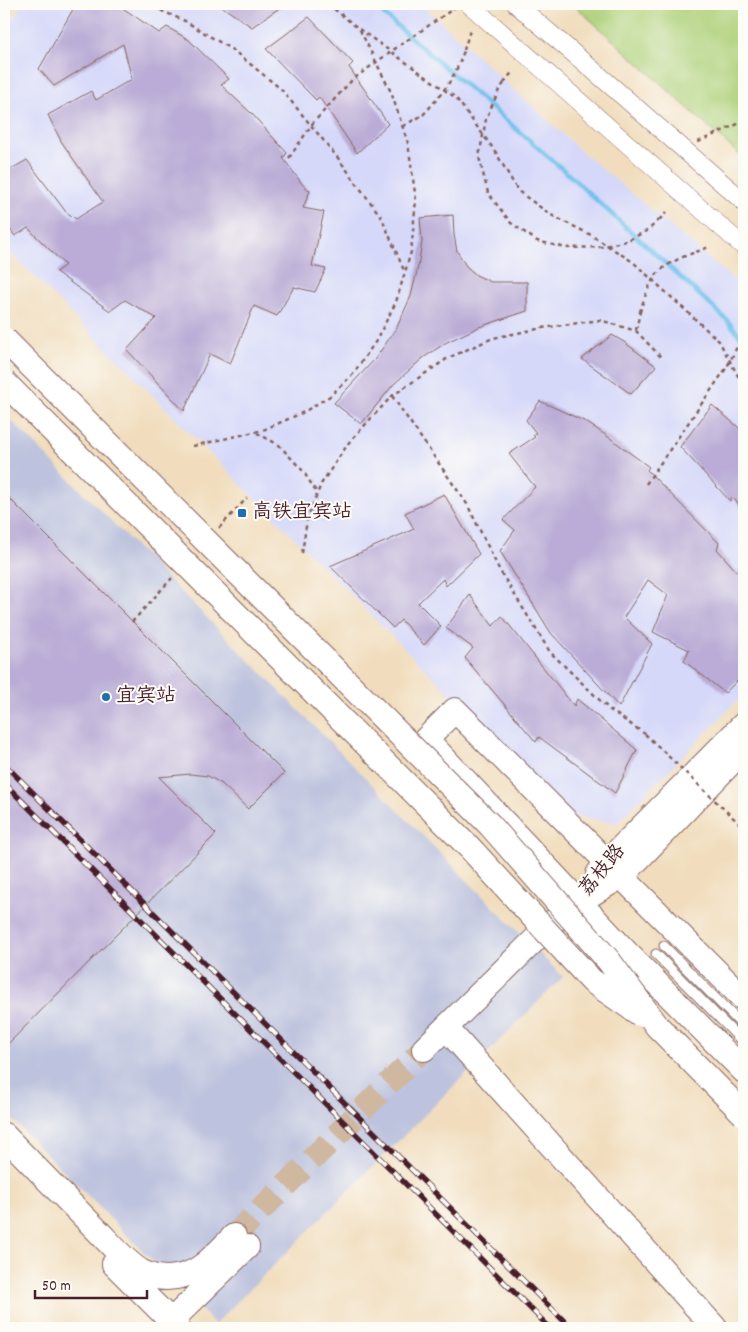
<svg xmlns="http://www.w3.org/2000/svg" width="748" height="1332" font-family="Dekko,'LXGW WenKai TC',sans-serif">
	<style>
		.built { fill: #d5d8f9 }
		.industrial { fill: #bdc3de }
		.green { fill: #afd17a; stroke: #7c7852 }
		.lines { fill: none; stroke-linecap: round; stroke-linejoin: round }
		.stream { stroke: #6fc1eb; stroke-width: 4.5 }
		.building { fill: #baacd6 }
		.secondary-tunnel { stroke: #d0b7a0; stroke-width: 24; stroke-dasharray: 24 12; stroke-linecap: butt }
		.lane-casing { stroke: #84625e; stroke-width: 11 }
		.street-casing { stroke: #84625e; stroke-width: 19 }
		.secondary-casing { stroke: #84625e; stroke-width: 26 }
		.path { stroke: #84625e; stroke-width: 2.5; stroke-dasharray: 4 4; stroke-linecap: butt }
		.lane { stroke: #fff; stroke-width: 9 }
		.street { stroke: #fff; stroke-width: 18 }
		.secondary { stroke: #fff; stroke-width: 24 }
		.rail-casing { stroke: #4a1f2b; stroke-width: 5.5 }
		.rail { stroke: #fdfcf7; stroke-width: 4; stroke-dasharray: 11; stroke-linecap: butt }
		.secondary-bridge-casing { stroke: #84625e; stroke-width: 26; stroke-linecap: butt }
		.path-bridge { stroke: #84625e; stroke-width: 2.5; stroke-dasharray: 4 4; stroke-linecap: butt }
		.secondary-bridge { stroke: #fff; stroke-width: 24 }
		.poi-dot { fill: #1f6fb2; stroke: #fdfcf7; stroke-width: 2 }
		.labels { text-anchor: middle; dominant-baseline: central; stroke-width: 4; stroke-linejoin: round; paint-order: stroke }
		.poi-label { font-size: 20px; fill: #4a1f2b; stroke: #fdfcf7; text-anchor: start }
		.street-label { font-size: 20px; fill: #4a1f2b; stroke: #fdfcf7 }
	</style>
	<rect width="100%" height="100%" fill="#fdfcf7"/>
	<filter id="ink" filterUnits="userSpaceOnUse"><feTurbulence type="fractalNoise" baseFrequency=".02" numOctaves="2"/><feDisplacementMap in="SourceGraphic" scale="10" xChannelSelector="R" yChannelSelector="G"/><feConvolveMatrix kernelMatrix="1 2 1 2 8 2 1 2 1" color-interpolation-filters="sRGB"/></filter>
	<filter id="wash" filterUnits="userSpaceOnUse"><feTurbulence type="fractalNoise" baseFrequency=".0096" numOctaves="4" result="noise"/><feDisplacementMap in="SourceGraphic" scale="20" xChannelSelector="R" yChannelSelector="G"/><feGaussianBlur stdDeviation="1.12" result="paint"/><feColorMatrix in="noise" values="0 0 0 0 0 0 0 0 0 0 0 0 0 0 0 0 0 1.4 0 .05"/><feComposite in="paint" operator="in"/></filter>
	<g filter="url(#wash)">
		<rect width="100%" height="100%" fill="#f1ddbd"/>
		<path class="built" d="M22 4H421L580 150 744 288V694L617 823 571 816 4 246V34Z"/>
		<path class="industrial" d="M4 413 563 977 215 1324 4 1111Z"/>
		<path class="green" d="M573 4H744V159Z"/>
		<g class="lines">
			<path class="stream" d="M372 4 568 174 727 320 744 340"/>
		</g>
		<g id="blocks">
			<path class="building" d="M76 4H117L159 33 167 27 189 40 229 79 221 85 252 114 287 153 283 158 303 185 310 191 303 208 324 212 312 266 326 269 315 292 294 287 277 316 254 306 230 364 210 354 184 411 127 350 156 318 125 300 110 311 56 272 65 265 28 228 15 236 4 221V173L27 160 66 212 76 219 103 202 61 141 48 115 91 91 96 100 132 79 123 44 54 86 39 69Z
				M218 4H285L252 27Z
				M309 17 353 63 349 67 388 124 357 153 319 97 316 100 266 49Z
				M453 215 454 235 457 251 466 266 476 275 491 282H527V311L479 327 447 342 423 358 394 384 361 424 334 403 375 359 397 327 411 296 418 267 422 242 420 218Z
				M612 335 624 342 656 366 631 394 582 359Z
				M540 401 586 422 610 438 649 467 647 470 719 543 717 549 738 573 744 561V674L725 693 684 661 689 650 653 632 668 595 648 580 624 617 652 644 619 707 551 633 500 551 515 530 503 520 535 487 509 454 535 437 533 435 536 433 526 420Z
				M712 405 744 432V510L732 497 730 501 680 447Z
				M4 493 284 773 248 809 222 784 208 776 190 774 159 777 216 834 4 1048Z
				M444 494 479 554 446 586 443 579 418 603 441 626 424 645 401 620 393 628 330 566 414 529 405 513Z
				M470 595 493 626 502 616 574 706 577 699 637 750 615 793 539 737 536 742 465 658 473 648 446 628Z"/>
		</g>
	</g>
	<g filter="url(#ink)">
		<use href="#blocks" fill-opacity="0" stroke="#84625e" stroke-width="1"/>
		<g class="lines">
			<path class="secondary-tunnel" d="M234 1236 424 1049"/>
			<defs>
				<path id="lane" d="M664 946 744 1027
					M656 954 744 1043"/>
				<path id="street" d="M469 4 744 247
					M516 4 601 77 744 202"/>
				<path id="secondary" d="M598 874 607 862 744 724
					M744 999 455 710 426 739 626 952 744 1071
					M446 1028 715 1328
					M424 1049 562 913 578 902 622 876 744 749
					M4 1135C34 1166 64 1197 95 1228 109 1242 125 1262 142 1272 152 1277 165 1279 176 1277 200 1274 217 1253 234 1236
					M114 1264 178 1328
					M171 1321 247 1247"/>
			</defs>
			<use href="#lane" class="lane-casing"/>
			<use href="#street" class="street-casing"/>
			<use href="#secondary" class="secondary-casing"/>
			<path class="path" d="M146 4 185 21 234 51 281 89 338 158 382 218 405 273
				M328 4 359 29 456 98 495 151 518 191 551 215 591 235 633 262 719 341 744 387
				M464 50 470 30
				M504 83 513 71
				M403 126 423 115
				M698 142 740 123 744 122
				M659 220 667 212
				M696 252 709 247
				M636 330 640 312
				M392 396 467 504 500 571 550 652 610 710 645 734
				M257 433 279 445 303 471 317 493
				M193 446 263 430 302 413 330 396 353 374 376 341 396 302 411 252 416 200 408 143 391 92 360 30
				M219 528 247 498
				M302 553 307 520 321 484 350 441 392 396 448 358 493 338 542 328 600 320 636 331 661 357
				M132 622 172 578"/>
			<use href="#lane" class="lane"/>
			<use href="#street" class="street"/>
			<use href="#secondary" class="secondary"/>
			<defs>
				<path id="rail" d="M4 764 571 1328
					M4 783 550 1328"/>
			</defs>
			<use href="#rail" class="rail-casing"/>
			<use href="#rail" class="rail"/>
			<defs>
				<path id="secondary-bridge" d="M4 339 490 825 609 961 657 1026 744 1114
					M4 382 469 847 592 981 640 1014"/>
			</defs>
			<use href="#secondary-bridge" class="secondary-bridge-casing"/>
			<path class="path-bridge" d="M504 83 498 92 486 119 479 157 488 193 511 223 537 241 566 248 601 247 626 241 647 231 659 220
				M423 115C442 94 456 77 464 50
				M289 158 313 123 352 80 393 50 453 9 458 4
				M640 312C643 301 650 281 658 273 666 264 684 256 696 252
				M646 484 727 367 744 333
				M645 734 744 828"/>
			<use href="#secondary-bridge" class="secondary-bridge"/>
		</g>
	</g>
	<g class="poi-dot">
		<rect x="237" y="508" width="10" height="10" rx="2.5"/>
		<circle cx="106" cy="697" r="5"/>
	</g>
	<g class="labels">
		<g class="poi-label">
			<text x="252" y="513">高铁宜宾站</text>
			<text x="116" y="697">宜宾站</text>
		</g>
		<g class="street-label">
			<text transform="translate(603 871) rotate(-51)">荔枝路</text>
		</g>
	</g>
	<rect width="748" height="1332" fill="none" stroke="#fdfcf7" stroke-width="20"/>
	<path d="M35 1290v8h112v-8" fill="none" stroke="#4a1f2b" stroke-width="2.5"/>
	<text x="42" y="1290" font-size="15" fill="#4a1f2b" stroke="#fdfcf7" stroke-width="4" paint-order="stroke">50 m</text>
</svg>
